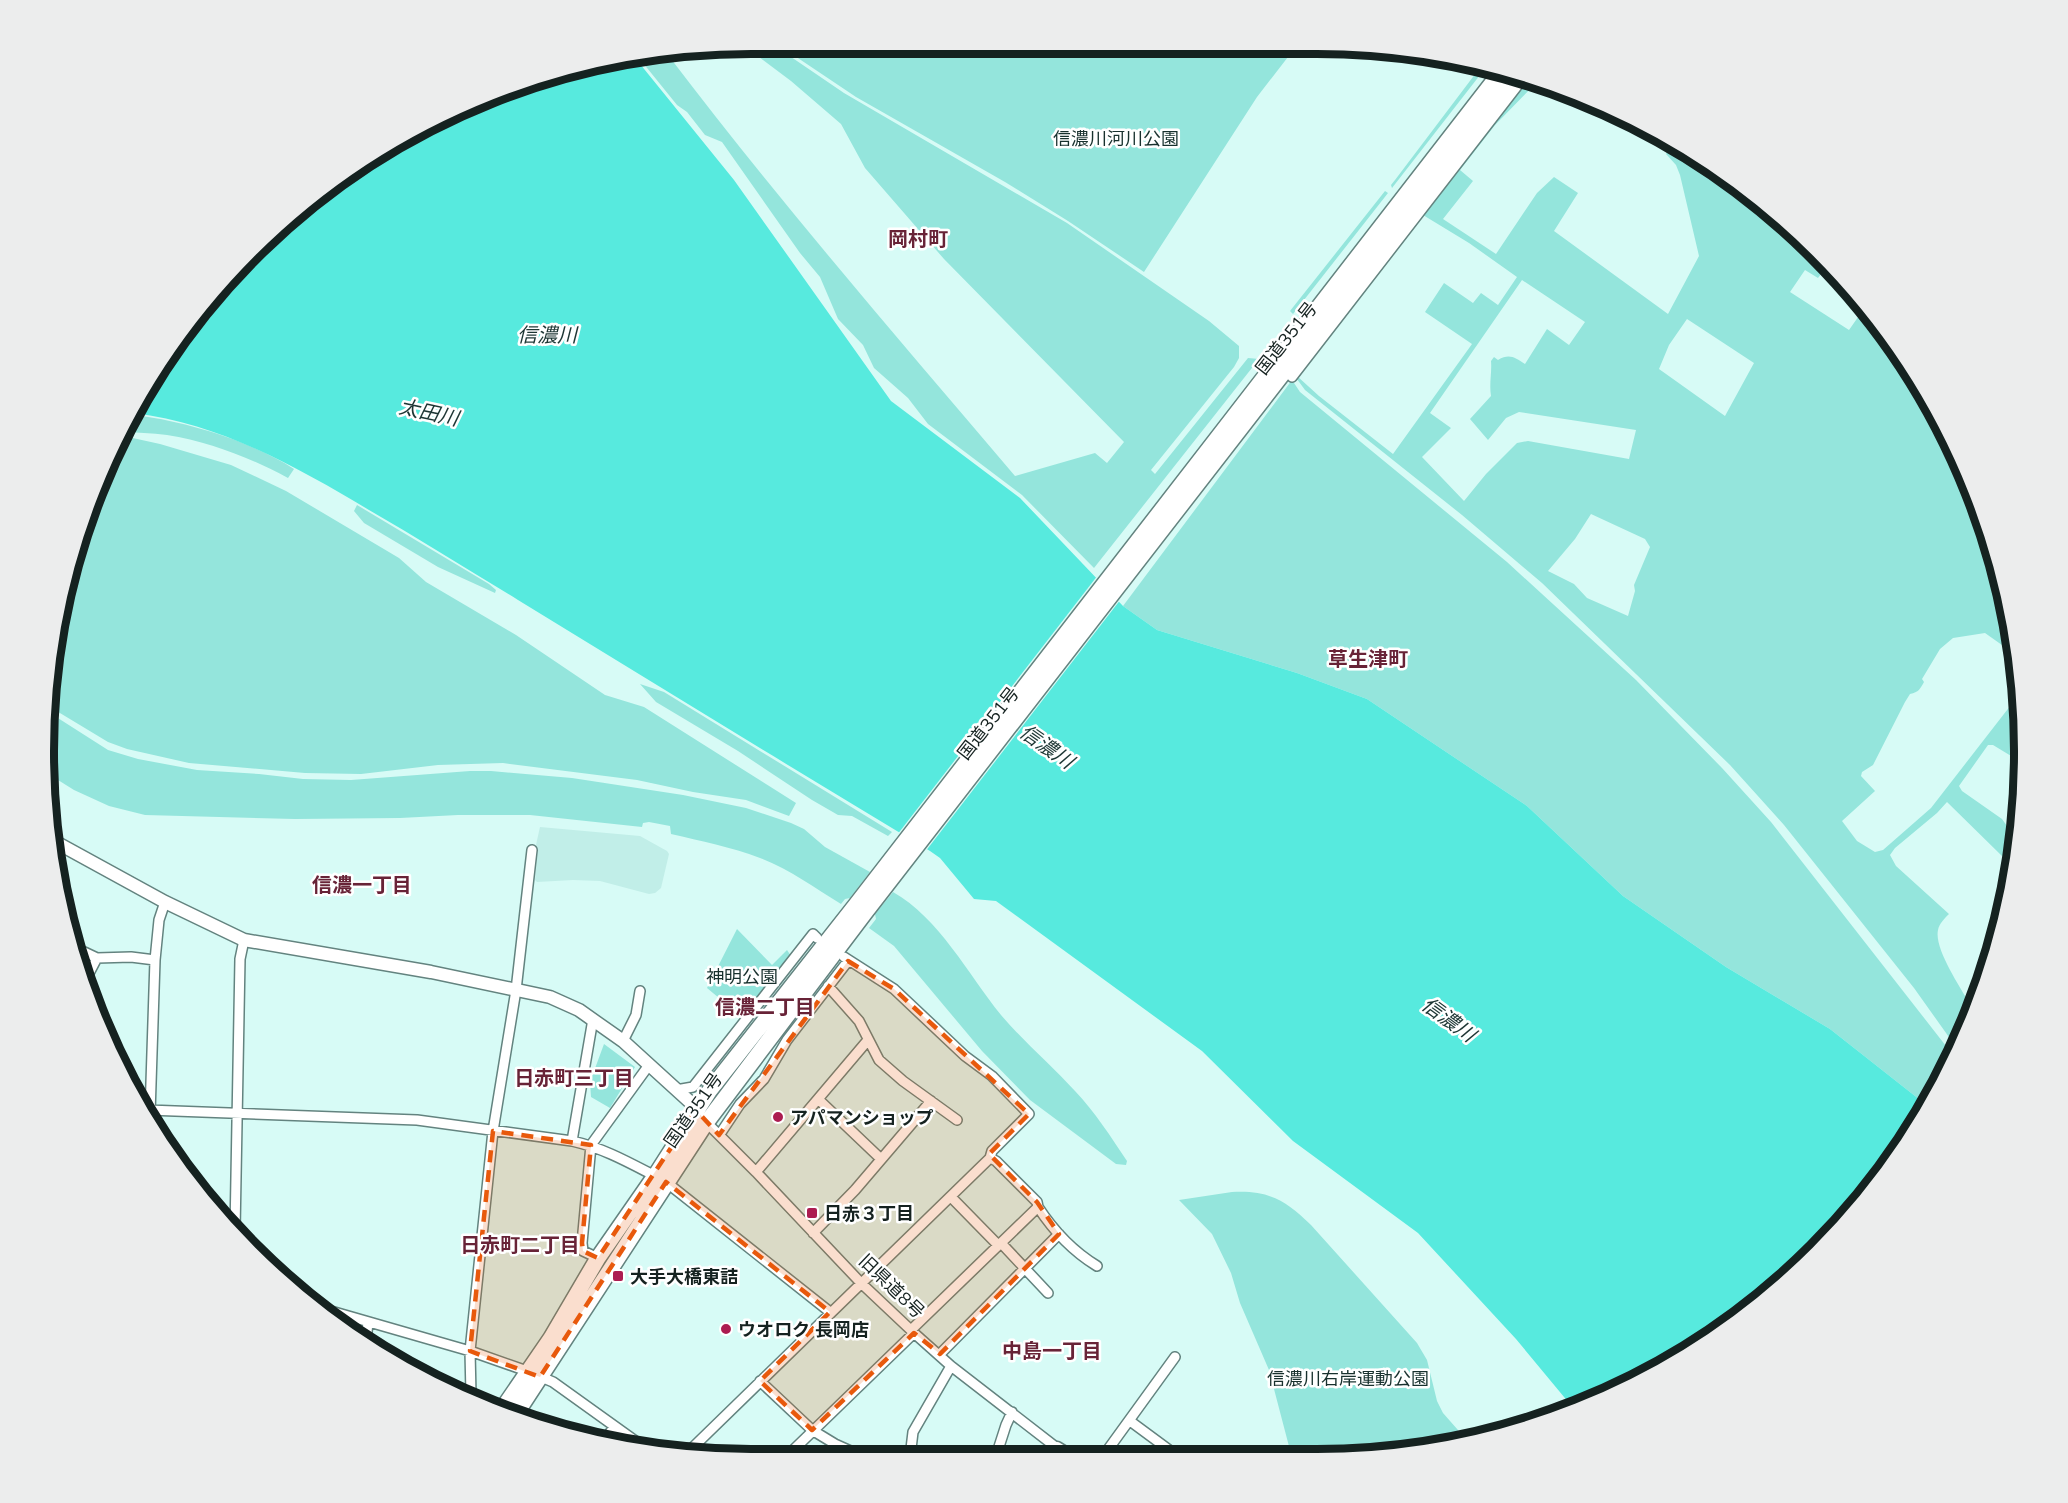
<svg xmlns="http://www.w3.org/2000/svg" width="2068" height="1503" font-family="Mulish,'Noto Sans JP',sans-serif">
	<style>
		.built { fill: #c1eee8 }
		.green { fill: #94e5dc; fill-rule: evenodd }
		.water { fill: #57eade }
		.pier { fill: #d7fbf6 }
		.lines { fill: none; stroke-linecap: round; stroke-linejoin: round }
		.minor-casing { stroke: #63837f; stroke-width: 12 }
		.tertiary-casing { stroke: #63837f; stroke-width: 15 }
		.trunk-casing { stroke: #63837f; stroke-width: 18 }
		.minor { stroke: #fff; stroke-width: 9 }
		.tertiary { stroke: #fff; stroke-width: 12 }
		.trunk { stroke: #fff; stroke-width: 15 }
		.marked { fill: #e8590c; fill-opacity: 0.2; stroke: #e8590c; stroke-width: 4.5; stroke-dasharray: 12 8; stroke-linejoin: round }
		.poi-dot { fill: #ac1c51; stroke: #fff; stroke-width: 2 }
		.labels { text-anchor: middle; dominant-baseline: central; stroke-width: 5; stroke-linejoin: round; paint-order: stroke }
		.park-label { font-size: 18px; fill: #18312e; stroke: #fff }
		.street-label { font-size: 18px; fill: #152220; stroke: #fff }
		.poi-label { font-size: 18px; font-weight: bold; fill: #152220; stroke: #fff; text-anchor: start }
		.neighbourhood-label { font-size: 20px; font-weight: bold; fill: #682337; stroke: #fff }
		.water-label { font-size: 20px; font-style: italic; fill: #1d3634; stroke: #fff }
		.rim { fill: none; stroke: #152220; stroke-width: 8 }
	</style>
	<rect width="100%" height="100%" fill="#d7fbf6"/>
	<path class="built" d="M540 827 640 836 667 851 669 854 661 888 655 893 649 894 600 881 573 880 537 882 535 880 538 849 536 845Z"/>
	<path class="green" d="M752 44H772L844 93 1067 223 1209 321 1239 346V358L1234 367 1151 470 1155 474 1248 358 1259 359 1094 568 1022 495 928 424 908 398 874 368 863 345 838 319 820 277 800 253 722 142 705 135 687 112 677 105 639 58 668 55C778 200 897 337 1015 476L1095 453 1107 463 1124 442 944 259 865 168 841 124 791 81 743 45Z
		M777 44H1298L1257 97 1144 272 1068 221 1005 182 856 97Z
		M1482 65 1487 66 1392 188 1391 185 1395 180Z
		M1527 77 1538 81 1495 125 1460 170 1473 181 1443 219 1496 254 1537 193 1554 177 1578 193 1554 231 1668 314 1699 256 1680 175 1676 165 1666 154 1673 143 1710 163 1784 219 1827 266 1818 278 1805 270 1790 292 1849 330 1863 310 1878 320 1951 438 2000 568 2013 644 2009 650 1985 633 1953 638 1940 649 1922 679 1924 682C1920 689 1919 692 1910 694L1905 702 1873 765 1862 772 1861 776 1875 791 1842 821 1857 841 1875 852 1883 850 1931 808 2021 692 2023 705 2021 762 1993 745H1988L1959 786 1962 791 2002 819 2007 826 2019 830 2018 844 2012 872 2004 865 2002 856 1947 802 1937 813 1895 848 1890 855 1896 866 1949 914C1945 918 1939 924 1938 930 1934 948 1959 985 1968 1001L1971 1000 1976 1003 1956 1047 1914 988 1784 825 1730 765 1542 583 1462 515 1305 390 1294 375ZM1423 215 1469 243 1517 277 1498 305 1481 293 1473 303 1444 283 1425 312 1472 344 1393 454 1319 396 1297 376ZM1522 280 1585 322 1569 345 1547 329 1525 364C1515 358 1510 353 1498 360L1494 357 1491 361C1492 373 1489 384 1491 396L1470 419 1488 440 1506 418 1519 412 1636 430 1629 459 1528 441 1517 443 1486 474 1464 501 1422 457 1451 428 1430 413ZM1687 319 1754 363 1725 416 1659 369 1669 345ZM1591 514 1645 539 1650 547 1634 585 1635 591 1628 616 1587 598 1574 584 1548 571 1575 539Z
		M1385 191 1388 193 1293 314 1290 311Z
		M1292 380 1300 392 1507 562 1636 680 1722 768 1771 822 1953 1055 1929 1107 1830 1029 1726 967 1623 896 1527 806 1367 699 1297 673 1157 630 1123 606Z
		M132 415C183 420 251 441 294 469L288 478C251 458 210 442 167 435 152 433 136 433 121 431Z
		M119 435 160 444 231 465 286 491 399 558 426 582 516 635 605 695 644 707 796 803 789 816 746 800 693 792 637 780 503 763 438 765 361 774 305 773 189 763 127 749 108 742 50 707V659L68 568Z
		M357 505 489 584 496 590 495 593 438 567 364 523 354 511Z
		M640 684 664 692 892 832 888 836 852 816 838 815 812 800 738 751 656 702Z
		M50 713 108 750 138 759 197 770 259 774 303 779 351 780 470 771H491L572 778 683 795 746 808 791 823 804 829 825 847 870 872 850 898 845 899 841 904C815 888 789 869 760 858 731 847 701 841 671 834L670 826 649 822 643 823 642 827 530 815H458L400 818 295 819 145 815 109 806 74 790 50 775Z
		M893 892C939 918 968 974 1001 1015 1024 1042 1051 1065 1075 1091 1095 1112 1111 1137 1127 1161L1126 1165 1116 1164 1030 1100 982 1051 894 946 869 928 876 919 875 914Z
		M737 929 772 965 787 950 791 956 743 1018 707 988Z
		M604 1044 635 1067 610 1108 591 1097 590 1082Z
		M1232 1192C1268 1190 1286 1200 1311 1225L1417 1343 1427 1360 1437 1401 1443 1413 1465 1438 1409 1453 1291 1454 1269 1370 1240 1303 1231 1273 1212 1234 1179 1200Z"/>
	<path class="water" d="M636 59 734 180 891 401 1020 498 1123 606 1157 630 1297 673 1367 699 1527 806 1623 896 1726 967 1830 1029 1929 1107 1849 1218 1748 1313 1588 1405 1574 1409 1516 1339 1418 1233 1293 1141 1202 1051 996 901 974 899 940 858 930 851C792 768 655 684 518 600 469 570 419 539 369 510 295 466 221 424 134 413L219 285 358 163 439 116 568 68Z"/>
	<path class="pier" d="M1098 575 1121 599 925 852 897 835Z"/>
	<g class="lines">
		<defs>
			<path id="minor" d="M1292 377 1525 76
				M78 949 97 958 131 957 155 960
				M86 979 97 958
				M828 986 859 1021 879 1060 903 1081 957 1120
				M623 1041 636 1015 640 991
				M676 1090 693 1087 813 934 817 938
				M818 1099 881 1159
				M148 1110 417 1120 572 1141C603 1148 628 1162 655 1176
				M150 1114 155 960 159 920 165 902
				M703 1119 756 1172 861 1283 914 1333 951 1366 1057 1448 1054 1456
				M720 1134 740 1104 764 1079 787 1040 848 961
				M572 1141 593 1019
				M756 1172 868 1040
				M666 1182 830 1312
				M951 1197 998 1245
				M1038 1207C1053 1230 1074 1252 1097 1266
				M235 1231 240 959 244 940
				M813 1233 855 1190 931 1101
				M1001 1243 1048 1293
				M598 1258 583 1251 582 1243 591 1145 649 1065
				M317 1307 470 1351 527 1371 553 1382 645 1448
				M911 1330 1038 1207 1037 1202 996 1161 990 1158
				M366 1342 368 1322
				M940 1354 1059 1234
				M760 1381 812 1430 835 1444 864 1457
				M471 1395 470 1351 493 1131 516 990 532 850
				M1130 1421 1176 1455
				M604 1441 614 1427
				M685 1455 990 1158 992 1151 1029 1114 992 1076 965 1056 894 989 844 957
				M1104 1455 1175 1357
				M996 1456 1006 1425 1012 1412
				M786 1457 914 1333
				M910 1457 913 1432 951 1366"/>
			<path id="tertiary" d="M50 839 165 902 244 940 431 972 550 997 579 1010 623 1041 690 1102 696 1110
				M1057 1448 1070 1456"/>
			<path id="trunk" d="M503 1408 551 1338 598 1258 655 1176 710 1090 855 906 1503 69
				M516 1414 706 1123 864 914 1516 73"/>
		</defs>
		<use href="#minor" class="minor-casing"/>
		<use href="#tertiary" class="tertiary-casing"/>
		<use href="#trunk" class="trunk-casing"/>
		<use href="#minor" class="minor"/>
		<use href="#tertiary" class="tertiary"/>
		<use href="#trunk" class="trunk"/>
	</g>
	<path class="marked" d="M848 961 894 989 1029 1114 989 1154 1037 1202 1059 1234 940 1354 914 1333 812 1430 760 1381 830 1312 666 1182 540 1377 470 1351 493 1131 591 1145 582 1243 583 1251 598 1258 696 1110 719 1135Z"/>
	<g class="poi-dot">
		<circle cx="778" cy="1117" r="6"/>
		<rect x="806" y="1207" width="12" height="12" rx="3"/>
		<rect x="612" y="1270" width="12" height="12" rx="3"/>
		<circle cx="726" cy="1329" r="6"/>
	</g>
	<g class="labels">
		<g class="park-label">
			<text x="1116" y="138">信濃川河川公園</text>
			<text x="742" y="976">神明公園</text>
			<text x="1348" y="1378">信濃川右岸運動公園</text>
		</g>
		<g class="street-label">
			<text transform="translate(1286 338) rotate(-52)">国道351号</text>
			<text transform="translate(988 723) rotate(-52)">国道351号</text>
			<text transform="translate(693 1110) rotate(-55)">国道351号</text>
			<text transform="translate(892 1286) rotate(44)">旧県道8号</text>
		</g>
		<g class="poi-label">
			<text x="790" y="1117">アパマンショップ</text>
			<text x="824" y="1213">日赤３丁目</text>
			<text x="630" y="1276">大手大橋東詰</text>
			<text x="738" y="1329">ウオロク 長岡店</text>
		</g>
		<g class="neighbourhood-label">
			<text x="918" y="238">岡村町</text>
			<text x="1368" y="658">草生津町</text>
			<text x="362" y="884">信濃一丁目</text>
			<text x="765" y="1006">信濃二丁目</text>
			<text x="574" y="1077">日赤町三丁目</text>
			<text x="520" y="1244">日赤町二丁目</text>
			<text x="1052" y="1350">中島一丁目</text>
		</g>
		<g class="water-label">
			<text x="547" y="334">信濃川</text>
			<text transform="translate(429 412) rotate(12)">太田川</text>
			<text transform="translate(1047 746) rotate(35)">信濃川</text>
			<text transform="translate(1449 1019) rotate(36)">信濃川</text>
		</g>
	</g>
	<path d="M0 0H2068V1503H0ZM751 54H1317A697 697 0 0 1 2014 751V752A697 697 0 0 1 1317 1449H751A697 697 0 0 1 54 752V751A697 697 0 0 1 751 54Z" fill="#eceded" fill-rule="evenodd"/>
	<path class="rim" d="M751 54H1317A697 697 0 0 1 2014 751V752A697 697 0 0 1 1317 1449H751A697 697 0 0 1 54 752V751A697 697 0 0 1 751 54Z"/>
</svg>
